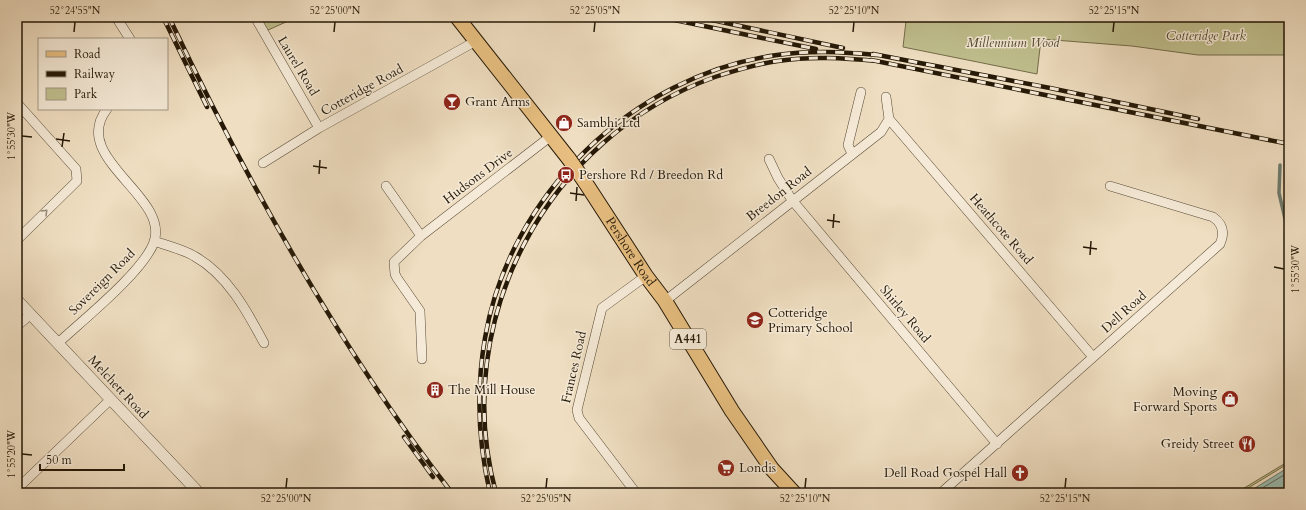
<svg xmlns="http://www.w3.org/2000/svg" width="1306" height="510" font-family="Cardo,serif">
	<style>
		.green { fill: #c0bf8e; stroke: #736c4a }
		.water { fill: #9abcb1; stroke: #6c7b6d }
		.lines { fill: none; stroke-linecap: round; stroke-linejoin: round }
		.shore { stroke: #606a5c; stroke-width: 1 }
		.stream { stroke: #6c7b6d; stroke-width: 3.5 }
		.minor-casing { stroke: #584a36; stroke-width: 10 }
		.tertiary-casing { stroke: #584a36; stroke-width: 12 }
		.primary-casing { stroke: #261907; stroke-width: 16 }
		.minor { stroke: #f5ead7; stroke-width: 9 }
		.tertiary { stroke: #f5ead7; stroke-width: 11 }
		.primary { stroke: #e8bf80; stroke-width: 14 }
		.rail-casing { stroke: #261907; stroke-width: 4.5 }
		.rail { stroke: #f5ead7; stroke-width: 3; stroke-dasharray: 9; stroke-linecap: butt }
		.primary-bridge-casing { stroke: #261907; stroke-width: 16; stroke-linecap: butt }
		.primary-bridge { stroke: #e8bf80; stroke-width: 14 }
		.oneway { stroke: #988c79 }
		.ticks { fill: none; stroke: #261907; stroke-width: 1.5 }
		.labels { text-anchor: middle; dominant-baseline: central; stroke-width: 3; stroke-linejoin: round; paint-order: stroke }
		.shield { fill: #f5ead7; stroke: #645845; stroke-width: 1 }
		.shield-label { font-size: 12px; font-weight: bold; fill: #261907 }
		.park-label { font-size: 13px; font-style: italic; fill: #544b30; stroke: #f5ead7 }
		.street-label { font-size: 13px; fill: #261907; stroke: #f5ead7 }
		.poi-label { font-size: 13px; fill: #261907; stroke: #f5ead7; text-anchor: start }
		.neatline { fill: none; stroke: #261907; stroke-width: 1.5 }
		.ticks-label { font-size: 10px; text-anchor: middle; fill: #261907 }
	</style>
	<rect width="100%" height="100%" fill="#efdec1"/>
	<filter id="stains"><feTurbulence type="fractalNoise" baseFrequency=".005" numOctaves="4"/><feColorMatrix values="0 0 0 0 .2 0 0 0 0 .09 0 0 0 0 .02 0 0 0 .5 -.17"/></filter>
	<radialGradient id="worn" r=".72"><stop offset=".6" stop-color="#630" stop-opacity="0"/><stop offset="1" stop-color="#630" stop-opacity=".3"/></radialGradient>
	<path class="green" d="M259 17H297L266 31Z
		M885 17H1289V55H1198L1132 46 1041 39 1037 74 903 47 906 21Z
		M1289 461V463L1240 493H1236Z"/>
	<path class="water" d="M1289 467V491L1286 493H1247Z"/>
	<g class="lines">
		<path class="shore" d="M1254 493 1289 472"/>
		<path class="stream" d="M1280 165 1279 193 1286 223 1289 227"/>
		<defs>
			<path id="minor" d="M116 17 130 39
				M255 17 319 128
				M357 17H375
				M17 103 76 169 77 181 17 240
				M889 119 1093 357
				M852 154 848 145 861 92
				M769 159 778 178 792 200 997 444
				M263 163 319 128 476 41
				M386 186 421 236
				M154 241C168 246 182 249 194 256 227 274 247 311 264 343
				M665 301 881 132 889 119 886 97
				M17 326 31 314
				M58 343C83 320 144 271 154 242 170 196 69 158 107 109
				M422 359 420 311 397 278 395 274 394 262 421 236 551 136
				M18 488 111 399
				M636 493 579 418 577 410 602 308 646 276
				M941 493 1220 244C1225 233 1223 224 1213 217L1110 186"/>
			<path id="tertiary" d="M17 300 199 493"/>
			<g id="primary">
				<path d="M457 17 569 159"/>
				<path id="s1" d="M585 182 646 276 665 301 732 411 772 469 794 493"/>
			</g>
		</defs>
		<use href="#minor" class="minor-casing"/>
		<use href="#tertiary" class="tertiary-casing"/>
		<use href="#primary" class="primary-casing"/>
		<use href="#minor" class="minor"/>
		<use href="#tertiary" class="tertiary"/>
		<use href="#primary" class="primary"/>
		<defs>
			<path id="rail" d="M163 17 207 107
				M169 17C247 182 340 349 452 493
				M660 17 816 49
				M698 17 843 48
				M873 54 1050 88 1198 119
				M871 60 1289 144
				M404 437 433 477
				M490 493C478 442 476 390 485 338 509 195 633 75 777 55 811 50 844 52 877 55
				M496 493C449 320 547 137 715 77 736 70 757 64 778 61 811 56 844 58 877 61"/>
		</defs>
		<use href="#rail" class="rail-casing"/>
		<use href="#rail" class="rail"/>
		<defs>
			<path id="primary-bridge" d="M569 159 585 182"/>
		</defs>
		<use href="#primary-bridge" class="primary-bridge-casing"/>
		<use href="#primary-bridge" class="primary-bridge"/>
	</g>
	<defs><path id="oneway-chevron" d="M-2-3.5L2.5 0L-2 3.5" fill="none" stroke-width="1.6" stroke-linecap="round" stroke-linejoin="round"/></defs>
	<use class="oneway" href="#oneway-chevron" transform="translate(45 212) rotate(-45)"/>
	<path class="ticks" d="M74 32 75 22M334 32 335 22M594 32 595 22M853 32 854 22M1113 32 1114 22M22 136 32 137M56 139 70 141M62 147 64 133M313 166 327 168M319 174 320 160M570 193 584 195M576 201 577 187M827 220 840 222M833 228 834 214M1083 247 1097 249M1090 255 1091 241M1274 267 1284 269M22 454 32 455M286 488 287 478M546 488 547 478M805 488 806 478M1065 488 1066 478"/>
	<defs>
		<symbol id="bar-disc" viewBox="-11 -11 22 22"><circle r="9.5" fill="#8f2418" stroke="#f5ead7"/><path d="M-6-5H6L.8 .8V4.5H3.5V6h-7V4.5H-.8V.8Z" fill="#fff"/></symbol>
		<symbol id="shop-disc" viewBox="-11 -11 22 22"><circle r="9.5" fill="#8f2418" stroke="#f5ead7"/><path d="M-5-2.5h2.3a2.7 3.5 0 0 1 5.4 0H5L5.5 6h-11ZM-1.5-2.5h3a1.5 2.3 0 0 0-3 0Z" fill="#fff"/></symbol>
		<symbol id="bus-disc" viewBox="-11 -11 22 22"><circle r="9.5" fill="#8f2418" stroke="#f5ead7"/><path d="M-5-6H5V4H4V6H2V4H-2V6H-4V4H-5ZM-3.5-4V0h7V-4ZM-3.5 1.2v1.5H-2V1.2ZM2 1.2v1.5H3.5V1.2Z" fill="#fff"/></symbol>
		<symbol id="school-disc" viewBox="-11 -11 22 22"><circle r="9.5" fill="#8f2418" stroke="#f5ead7"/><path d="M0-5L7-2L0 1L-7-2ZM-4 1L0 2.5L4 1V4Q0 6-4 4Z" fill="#fff"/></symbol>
		<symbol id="building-disc" viewBox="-11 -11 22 22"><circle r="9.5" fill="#8f2418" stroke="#f5ead7"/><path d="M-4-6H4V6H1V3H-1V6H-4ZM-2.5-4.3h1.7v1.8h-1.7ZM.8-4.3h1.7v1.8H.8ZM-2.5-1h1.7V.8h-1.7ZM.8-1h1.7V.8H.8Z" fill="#fff"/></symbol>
		<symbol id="restaurant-disc" viewBox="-11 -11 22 22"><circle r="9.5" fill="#8f2418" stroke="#f5ead7"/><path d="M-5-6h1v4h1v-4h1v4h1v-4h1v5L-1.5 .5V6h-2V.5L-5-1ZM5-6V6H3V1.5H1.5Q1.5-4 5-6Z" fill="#fff"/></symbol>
		<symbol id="supermarket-disc" viewBox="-11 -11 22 22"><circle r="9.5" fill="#8f2418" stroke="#f5ead7"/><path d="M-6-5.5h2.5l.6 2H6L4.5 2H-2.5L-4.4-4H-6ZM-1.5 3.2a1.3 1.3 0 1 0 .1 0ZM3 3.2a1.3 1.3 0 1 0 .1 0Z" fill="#fff"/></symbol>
		<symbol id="church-disc" viewBox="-11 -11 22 22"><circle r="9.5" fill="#8f2418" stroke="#f5ead7"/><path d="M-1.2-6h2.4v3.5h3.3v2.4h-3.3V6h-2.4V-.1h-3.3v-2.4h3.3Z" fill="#fff"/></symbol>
	</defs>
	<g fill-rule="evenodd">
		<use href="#bar-disc" x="442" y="92" width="20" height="20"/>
		<use href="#shop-disc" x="554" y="113" width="20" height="20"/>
		<use href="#bus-disc" x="556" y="165" width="20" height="20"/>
		<use href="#school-disc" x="745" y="310" width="20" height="20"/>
		<use href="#building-disc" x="425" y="380" width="20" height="20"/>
		<use href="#shop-disc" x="1220" y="389" width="20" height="20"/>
		<use href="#restaurant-disc" x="1237" y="434" width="20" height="20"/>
		<use href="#supermarket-disc" x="716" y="458" width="20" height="20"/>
		<use href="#church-disc" x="1010" y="463" width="20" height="20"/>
	</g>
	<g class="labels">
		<rect class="shield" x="670" y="329" width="36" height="20" rx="3"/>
		<g class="shield-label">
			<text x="688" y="339">A441</text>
		</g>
		<g class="park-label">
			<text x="1206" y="36">Cotteridge Park</text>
			<text x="1013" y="43">Millennium Wood</text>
		</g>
		<g class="street-label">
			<text transform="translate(298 66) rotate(59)">Laurel Road</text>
			<text transform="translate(362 90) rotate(-29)">Cotteridge Road</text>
			<text transform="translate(478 176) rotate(-37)">Hudsons Drive</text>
			<text transform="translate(779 194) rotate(-38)">Breedon Road</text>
			<text transform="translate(1001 229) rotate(49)">Heathcote Road</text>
			<text stroke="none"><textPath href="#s1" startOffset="83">Pershore Road</textPath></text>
			<text transform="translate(102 282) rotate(-45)">Sovereign Road</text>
			<text transform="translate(1124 312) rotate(-42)">Dell Road</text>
			<text transform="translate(905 314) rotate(50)">Shirley Road</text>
			<text transform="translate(574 367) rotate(-77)">Frances Road</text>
			<text transform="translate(118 387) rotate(47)">Melchett Road</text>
		</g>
		<g class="poi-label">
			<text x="465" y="102">Grant Arms</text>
			<text x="577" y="123">Sambhi Ltd</text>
			<text x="579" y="175">Pershore Rd / Breedon Rd</text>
			<text x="768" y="313">Cotteridge<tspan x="768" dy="15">Primary School</tspan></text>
			<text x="448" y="390">The Mill House</text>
			<text x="1217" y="392" text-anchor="end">Moving<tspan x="1217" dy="15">Forward Sports</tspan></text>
			<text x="1234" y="444" text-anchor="end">Greidy Street</text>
			<text x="739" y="468">Londis</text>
			<text x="1007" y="473" text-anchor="end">Dell Road Gospel Hall</text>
		</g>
	</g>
	<rect width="1306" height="510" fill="none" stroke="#efdec1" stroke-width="44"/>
	<rect x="38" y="38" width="130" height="72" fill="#f5ead7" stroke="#a29684"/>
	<rect x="46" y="51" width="20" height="6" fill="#e8bf80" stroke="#a29684"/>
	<text x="74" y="58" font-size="12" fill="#261907">Road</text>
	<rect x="46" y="71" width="20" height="6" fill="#261907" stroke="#a29684"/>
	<text x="74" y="78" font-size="12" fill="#261907">Railway</text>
	<rect x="46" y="88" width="20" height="12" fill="#c0bf8e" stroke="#a29684"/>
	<text x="74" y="98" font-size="12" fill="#261907">Park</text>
	<path d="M40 464v6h84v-6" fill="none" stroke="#261907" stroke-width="2"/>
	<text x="46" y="464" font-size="12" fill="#261907" stroke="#f5ead7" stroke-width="3" paint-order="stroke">50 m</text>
	<rect x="22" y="22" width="1262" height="466" class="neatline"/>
	<g class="ticks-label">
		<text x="75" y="14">52°24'55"N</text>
		<text x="335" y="14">52°25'00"N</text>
		<text x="595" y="14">52°25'05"N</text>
		<text x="854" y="14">52°25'10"N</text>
		<text x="1114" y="14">52°25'15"N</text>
		<text transform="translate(11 136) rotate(-90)" y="4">1°55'30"W</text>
		<text transform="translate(1295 269) rotate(-90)" y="4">1°55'30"W</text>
		<text transform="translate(11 454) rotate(-90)" y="4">1°55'20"W</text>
		<text x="286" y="502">52°25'00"N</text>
		<text x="546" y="502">52°25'05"N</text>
		<text x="805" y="502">52°25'10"N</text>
		<text x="1065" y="502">52°25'15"N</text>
	</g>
	<rect width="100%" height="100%" filter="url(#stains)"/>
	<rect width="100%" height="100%" fill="url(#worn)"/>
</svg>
